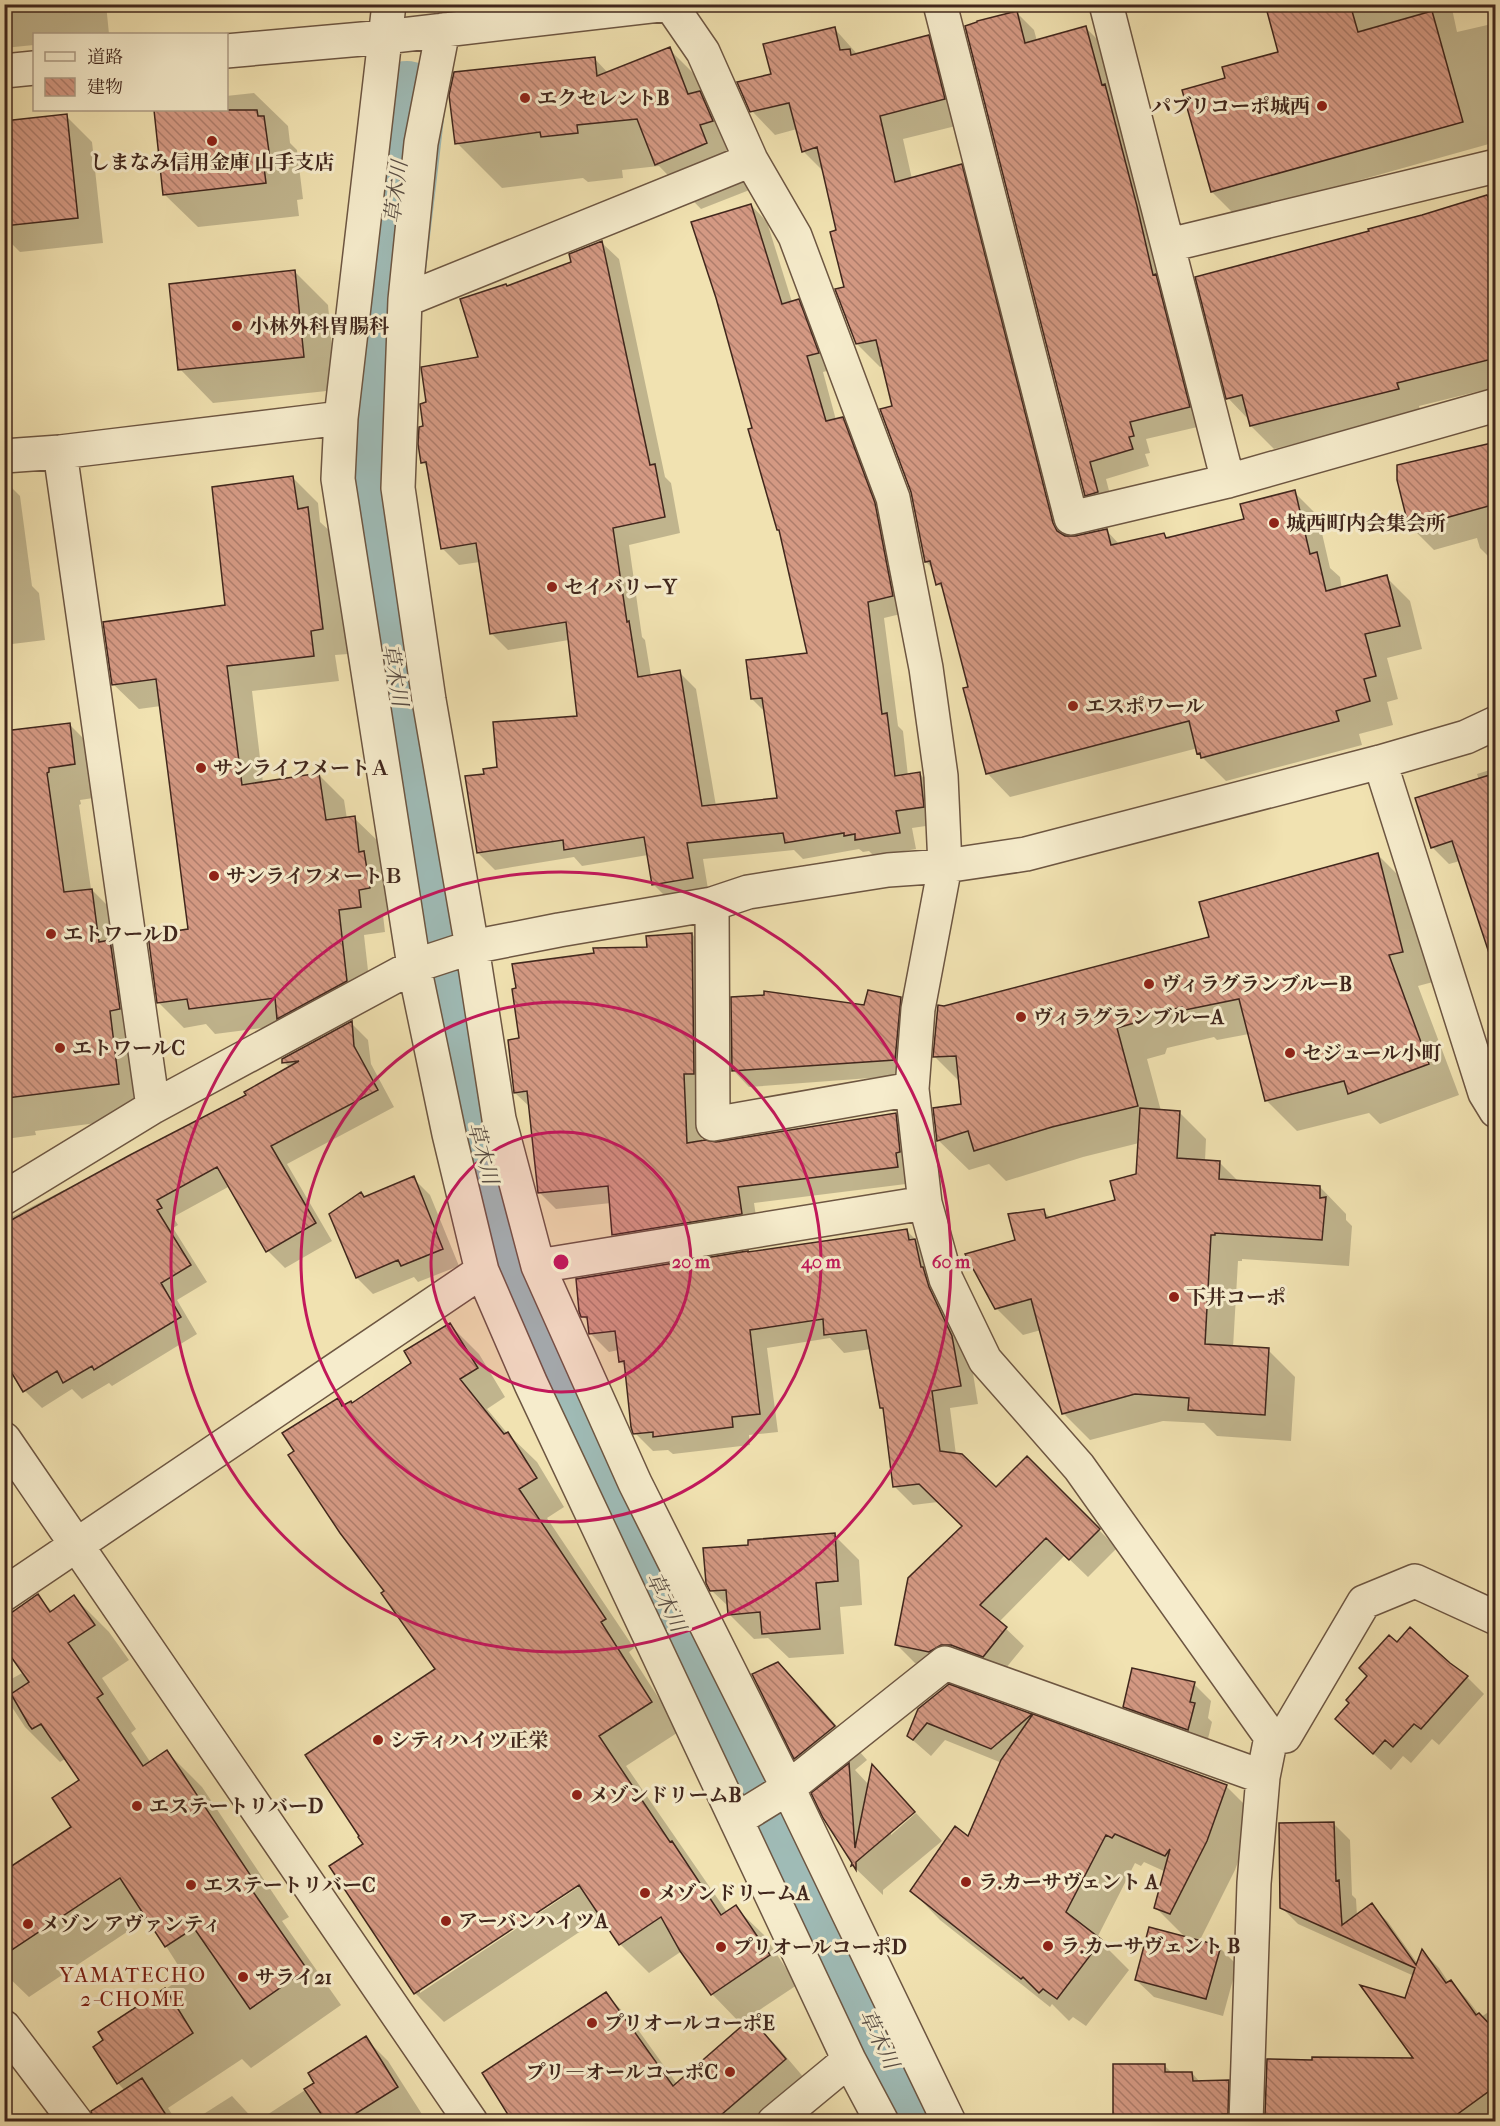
<svg xmlns="http://www.w3.org/2000/svg" width="1500" height="2126" font-family="'IM FELL French Canon','Noto Serif JP',serif">
	<style>
		.shadow { fill: #0003; fill-rule: evenodd }
		.lines { fill: none; stroke-linecap: round; stroke-linejoin: round }
		.river { stroke: #9fbbb6; stroke-width: 78 }
		.building { fill: url(#building-back-hatch); stroke: #41271d; stroke-width: 1.5 }
		.minor-casing { stroke: #6d5642; stroke-width: 36 }
		.minor { stroke: #f6eccc; stroke-width: 33 }
		.ring { fill: none; stroke: #c2185b; stroke-width: 3 }
		.poi-dot { fill: #8f2418; stroke: #f6eccc; stroke-width: 2 }
		.labels { text-anchor: middle; dominant-baseline: central; stroke-width: 6; stroke-linejoin: round; paint-order: stroke }
		.poi-label { font-size: 20px; font-weight: bold; fill: #41271d; stroke: #f6eccc; text-anchor: start }
		.water-label { font-size: 21px; font-style: italic; fill: #584c43; stroke: #f6eccc }
		.neighbourhood-label { font-size: 21px; letter-spacing: 1.5px; fill: #7a1f14; stroke: #f6eccc }
		.centre { fill: #c2185b; stroke: #f6eccc; stroke-width: 3 }
		.ring-label { font-size: 18px; text-anchor: middle; font-weight: bold; fill: #c2185b; stroke: #f6eccc; stroke-width: 6; stroke-linejoin: round; paint-order: stroke }
	</style>
	<defs>
		<pattern id="building-back-hatch" width="6" height="6" patternUnits="userSpaceOnUse" patternTransform="scale(1.5)"><rect width="6" height="6" fill="#d49983"/><path d="M-1 5l2 2M0 0l6 6M5-1l2 2" fill="none" stroke="#ae7d6b"/></pattern>
	</defs>
	<rect width="100%" height="100%" fill="#f1e2b1"/>
	<filter id="stains"><feTurbulence type="fractalNoise" baseFrequency=".00333" numOctaves="4"/><feColorMatrix values="0 0 0 0 .2 0 0 0 0 .09 0 0 0 0 .02 0 0 0 .5 -.17"/></filter>
	<radialGradient id="worn" r=".72"><stop offset=".6" stop-color="#630" stop-opacity="0"/><stop offset="1" stop-color="#630" stop-opacity=".3"/></radialGradient>
	<path class="shadow" d="M4 4H106L109 34H34V45L4 48Z
		M1267 4H1451L1457 32 1496 23V142L1235 215 1212 192 1227 79 1280 53Z
		M1017 13 1034 30 1037 41 1086 28 1103 45 1206 425 1146 439 1150 453 1145 454 1149 466 1106 479 1114 510 1103 512 1086 495Z
		M834 28 858 55 928 37 952 60 968 123 903 139 912 179 961 166 985 190 1073 538 1106 530 1120 545 1164 535 1168 539 1246 521 1294 492 1318 516 1330 568 1340 577 1342 589 1386 577 1410 601 1422 649 1387 658 1398 699 1387 702 1393 725 1359 734 1362 745 1226 781 1202 757 1198 748 1010 797 987 773 970 688 945 591 938 584 934 570 926 562 894 407 884 366 880 367 857 344 845 288 838 231 825 173 803 151 797 129 775 135 752 111 772 75Z
		M669 49 714 94 752 189 701 209 659 166 622 170 623 178 588 182 583 178 502 188 457 143 594 58 608 73Z
		M254 93 288 126 290 143 297 150 303 199 297 200 299 216 198 227 164 194 155 110H226V96Z
		M66 116 92 142 103 243 20 252 4 236V123Z
		M1496 201V387L1419 406 1421 412 1274 449 1251 426 1249 420 1228 398Z
		M751 205 767 222 792 302 798 301 815 318 834 369 823 372 836 420 842 419 859 436 909 612 884 618 898 726 903 731 908 776 920 774 936 791 940 824 912 828 916 849 874 856 869 851 863 852 859 849 803 859 794 850 703 859 709 895 670 901 653 884 648 855 582 866 574 857 495 870 478 853 486 775 578 717 569 640 508 650 491 633 480 562 459 565 443 549 428 468 423 462 427 404 480 358 508 288 572 263 602 243 619 259 665 477 671 483 680 533 629 545 642 637 645 640 651 676 679 672 696 689 716 806 779 800 766 713 752 699 809 654 782 533 778 530 754 429Z
		M295 272 328 305 336 390 213 403 180 369Z
		M1496 444V564L1480 548 1477 538 1434 550 1411 527Z
		M293 478 318 503 320 522 333 534 348 654 335 655 339 681 252 691 263 783 319 775 344 800 347 819 354 818 380 843 394 913 383 915 385 932 364 935 372 1006 285 1025 215 1034 206 1024 184 1028 159 1003 190 931 161 706 139 709 113 684 227 607Z
		M4 480 20 496 32 586 39 593 45 640 4 645Z
		M69 724 102 757 107 796 80 800 81 804 79 805 91 889 125 923 151 1116 35 1131 36 1135 5 1139 13 1209 4 1210V733Z
		M1496 768V947L1460 861 1449 864 1432 847 1479 780 1477 774Z
		M1378 855 1408 885 1433 982 1418 986 1459 1095 1380 1124 1369 1113 1297 1131 1266 1100 1249 1034 1217 1040 1214 1037 1167 1048 1165 1054 1147 1059 1161 1111 1180 1113 1206 1139 1205 1161 1219 1162 1239 1182 1320 1187 1346 1214V1220L1352 1226 1349 1266 1242 1259V1261H1238L1233 1348 1268 1350 1295 1377 1291 1441 1217 1436 1204 1423 1163 1421 1090 1440 1063 1413 1041 1330 1023 1335 996 1308 1017 1241 1043 1211 1051 1218 1117 1201 1137 1175 1139 1143 1083 1157 1006 1181 989 1164 969 1170 938 1140 962 1105 960 1082 935 1057 944 1008 1210 938Z
		M692 934 708 951 699 1090 702 1142 716 1144 895 1115 911 1131 914 1183 754 1203 758 1230 629 1250 613 1234 611 1203 556 1209 539 1192 531 1108 515 1093 520 1039 649 948Z
		M900 998 917 1015 911 1075 749 1087 733 1070 866 1007Z
		M351 1023 368 1040 371 1064 394 1107 287 1164 332 1241 285 1268 268 1251 230 1186 173 1217 178 1225 173 1228 207 1282 177 1300 197 1334 112 1386 109 1383 82 1399 72 1389 42 1408 25 1391 4 1358V1221L64 1190 66 1192 248 1095 290 1068 284 1062Z
		M413 1178 430 1195 459 1266 418 1282 414 1277 373 1294 357 1278 361 1194 365 1198Z
		M907 1231 925 1249 970 1355 978 1404 950 1408 956 1455 996 1489 1027 1458 1117 1548 1088 1577 1065 1555 999 1622 1024 1646 1001 1674 948 1669 915 1663 897 1645 964 1526 938 1502 913 1505 895 1487 885 1411 881 1408 871 1349 844 1353 830 1338 767 1348 778 1432 749 1435 750 1445 673 1454 668 1450 653 1451 635 1433 626 1367 620 1361 619 1350 609 1352 590 1333 589 1322 583 1316Z
		M450 1325 479 1354 505 1397 487 1409 508 1434 537 1462 564 1507 547 1518 634 1648 629 1652 680 1731 626 1766 727 1912 735 1907 764 1935 797 1985 740 2023 712 1994 682 1951 649 1973 620 1944 602 1917 444 2022 416 1994 331 1866 365 1845 437 1669 386 1591 337 1400 344 1406 352 1404 413 1364ZM584 1879 586 1882 420 1993V1989Z
		M834 1535 859 1560 862 1605 840 1607 844 1654 789 1658 768 1638 754 1639 729 1614V1607L711 1590Z
		M37 1596 53 1612 74 1597 109 1632 129 1660 102 1678 136 1729 131 1733 151 1763 167 1752 202 1787 289 1917 282 1921 341 2005 251 2068 242 2059 168 2108 177 2122H118L106 2103 125 2091 118 2083 105 2041 100 2033 185 1976 148 1918 29 1997 4 1973V1873L73 1827 81 1780 65 1759 60 1762 25 1727 4 1695V1683L24 1672Z
		M1397 1644 1449 1664 1467 1677 1484 1694 1439 1745 1432 1739 1411 1763 1403 1756 1391 1770 1354 1736 1351 1703 1369 1676Z
		M777 1663 811 1697 867 1760 855 1770 869 1785 872 1768 914 1811 891 1831V1835L916 1813 942 1841 883 1890V1895L853 1866 823 1786 796 1758 754 1675Z
		M1194 1684 1211 1701 1208 1718 1212 1722 1206 1747 1142 1724 1125 1706Z
		M949 1686 1226 1786 1255 1815 1235 1870 1199 1942 1220 1948 1237 1965 1223 2016 1154 1997 1136 1980 1187 1939 1156 1908 1166 1872 1144 1862 1141 1866 1135 1863 1097 1938 1129 1970 1086 2026 1073 2017 1069 2021 1052 2004 1050 2007 940 1920 912 1891 968 1838 1002 1763 945 1740 931 1756 908 1736Z
		M1333 1823 1350 1840 1352 1895 1356 1899 1357 1916 1371 1905 1388 1922 1418 1964 1423 1952 1439 1968 1449 1983 1451 1982 1467 1999 1481 2017 1490 2011 1496 2017V2122H1266L1268 2061 1416 2060 1406 1999 1414 1976 1298 1924 1281 1907Z
		M606 1994 631 2020 677 2084 751 2020 777 2046 811 2086 770 2122H520L503 2104Z
		M365 2038 388 2061 427 2122H256L316 2083Z
		M1115 2065H1164L1172 2073H1192L1200 2082 1228 2081 1244 2097 1242 2122H1114Z
		M232 2096 256 2122H191Z"/>
	<g class="lines">
		<path class="river" d="M407 100 376 360 374 481 383 605 471 1109 511 1254 559 1383 685 1647 920 2122"/>
	</g>
	<path class="building" d="M1265 4H1350L1358 32 1432 11 1463 122 1211 192 1182 90 1225 78 1222 67 1278 52Z
		M1017 11 1025 43 1086 26 1102 85 1105 84 1137 206 1153 275 1156 274 1190 407 1130 422 1134 436 1129 437 1133 449 1090 462 1098 492 1085 496 965 26 977 22V21Z
		M835 27 840 50 850 49 851 55 929 35 945 99 880 116 895 182 962 164 1053 523 1057 531 1065 536H1075L1107 529 1111 545 1164 533 1166 538 1244 519 1240 504 1295 490 1310 554 1317 552 1326 591 1387 575 1400 626 1365 634 1376 676 1364 679 1370 701 1336 711 1339 721 1201 758 1200 753 1197 754 1189 721 986 774 963 688 968 687 941 583 936 585 930 561 925 562 911 492 880 409 892 406 876 340 856 344 835 289 844 287 830 232 836 230 817 147 802 152 789 103 750 112 737 82 771 74 763 44Z
		M670 47 688 94 700 91 713 121 700 125 707 143 655 165 637 119 577 125 578 133 541 137 540 132 455 144 449 95 454 72 595 57 597 76Z
		M154 110H257L258 116H264L271 166 264 167 266 183 163 195Z
		M67 114 78 218 4 226V121Z
		M1487 195 1489 199 1496 197V358L1397 383 1399 389 1250 426 1242 395 1226 399 1195 277 1369 231 1368 229 1422 215Z
		M751 204 782 304 799 299 819 353 807 356 826 421 843 417 875 503 893 596 868 602 882 714 887 713 895 776 920 772 924 807 896 811 900 833 855 840V834L844 836V833L785 843 783 833 687 843 693 878 652 885 644 837 564 850 563 840 477 853 465 776 484 774 483 769 497 767 493 722 577 716 566 622 490 634 476 543 441 549 426 462 421 463 418 444 419 427 423 426 420 404 426 402 421 367 478 357 460 299 506 284 507 286 571 262 569 254 602 241 650 465 655 464 665 517 613 528 627 622 629 621 638 677 680 670 702 806 777 798 762 698 751 699 746 660 807 653 779 530H777L748 429 752 428 716 298 691 222Z
		M295 270 304 357 178 370 169 284Z
		M1496 442V504L1409 528 1397 480V465Z
		M293 476 298 509 308 507 323 629 311 631 314 656 227 666 242 785 319 773 326 820 355 816 359 852 364 851 370 888 359 890 361 907 339 910 347 981 277 1019 275 998 189 1009 187 999 157 1003 148 935 188 929 156 679 112 685 103 622 225 605 212 487Z
		M70 723 75 764 49 768V772L47 773 64 892 92 889 99 942 110 940 120 1009 110 1011 119 1084 7 1098 4 1081V731Z
		M1496 773V952L1489 953 1452 841 1431 848 1415 798Z
		M1378 853 1403 952 1389 955 1429 1064 1348 1094 1344 1081 1265 1101 1239 999 1185 1010 1182 1007 1137 1018 1134 1023 1117 1028 1138 1106 1052 1127 974 1151 968 1131 937 1141 933 1108 961 1104 956 1056 933 1057 938 1005 944 1006 1209 937 1199 902Z
		M692 933 694 1074H684L687 1143 705 1140 716 1142 896 1113 900 1152 896 1153 898 1167 738 1187 742 1214 612 1235 608 1186 538 1193 527 1091 514 1093 508 1040 519 1038 512 989 516 988 512 964 594 953 593 948 647 947 646 936Z
		M868 990 901 997 895 1060 732 1071 731 997 764 995V991L864 1005Z
		M352 1021 354 1046 378 1090 271 1146 316 1223 266 1252 217 1167 157 1200 162 1208 157 1210 191 1265 161 1283 181 1317 94 1370 92 1366 63 1383 57 1371 23 1392 4 1360V1224L130 1155 246 1095 244 1092 299 1061 282 1063V1059Z
		M1140 1108 1180 1111 1177 1158 1220 1161 1219 1179 1320 1186V1198L1326 1197 1322 1240 1215 1233V1235H1211L1205 1344 1269 1348 1265 1415 1188 1410 1189 1398 1135 1394 1062 1414 1031 1299 995 1309 965 1254 1015 1240 1008 1214 1044 1209 1046 1218 1115 1200 1110 1181 1136 1174Z
		M414 1176 443 1249 401 1266 398 1260 356 1278 329 1214 361 1192 364 1197Z
		M907 1229 909 1240 915 1239 921 1267H923L929 1287 952 1336 961 1386 932 1391 940 1451 962 1454 996 1487 1027 1456 1100 1529 1069 1560 1046 1538 980 1605 1007 1627 983 1657 951 1645H941L929 1652 895 1645 908 1578 962 1526 919 1484 893 1487 883 1408H880L866 1330 824 1335 823 1319 750 1330 760 1414 732 1417 733 1427 653 1437V1432L633 1434 631 1427 624 1361 619 1362 615 1331 589 1334 587 1317H581L579 1311 576 1279 748 1251V1252Z
		M450 1323 478 1368 460 1379 504 1434 508 1432 537 1478 519 1489 606 1619 601 1622 652 1702 599 1736 670 1842 672 1841 721 1915 736 1905 770 1955 711 1995 680 1951 661 1917 619 1945 579 1885 414 1994 329 1866 363 1844 358 1837 359 1836 305 1755 435 1669 381 1593 384 1591 340 1533 288 1455 294 1451 282 1433 338 1398 342 1406 351 1401 352 1403 411 1363 404 1351Z
		M835 1533 838 1581 816 1583 820 1629 762 1634 760 1612 728 1615 726 1590 710 1591 706 1583 703 1548 748 1545V1540Z
		M38 1594 50 1612 74 1595 95 1625 68 1643 103 1694 97 1698 143 1766 167 1750 255 1882 249 1886 307 1969 250 2009 194 1928 165 1947 120 1878 4 1955V1871L71 1827 52 1798 79 1780 41 1724 32 1729 29 1725 11 1694 29 1682 4 1647V1618Z
		M1410 1627 1450 1663 1468 1676 1421 1729 1414 1724 1393 1747 1385 1740 1373 1754 1335 1719 1349 1703 1346 1700 1367 1676 1359 1668 1389 1635 1397 1642Z
		M778 1662 835 1726 794 1759 752 1674Z
		M1132 1668 1195 1682 1190 1702 1195 1703 1188 1730 1123 1707Z
		M949 1684 1032 1714 991 1749 927 1723 913 1740 907 1736 918 1709Z
		M1033 1714 1227 1785 1207 1841 1170 1914 1154 1908 1170 1849 1165 1856 1115 1834 1112 1838 1106 1835 1066 1912 1102 1940 1057 1999 1043 1989 1039 1993 1023 1977 1021 1979 910 1891 955 1826 968 1836 1001 1760Z
		M849 1763 855 1848 872 1764 915 1812 856 1862V1870L853 1865 851 1866 852 1863 823 1818 811 1793Z
		M1334 1822 1336 1881 1339 1880 1342 1925 1372 1903 1416 1965 1422 1949 1446 1983 1451 1980 1476 2015 1479 2013 1496 2031V2086L1448 2121H1295V2115H1265L1267 2059 1312 2060V2057L1413 2058 1360 1985 1405 1998 1415 1968 1280 1908 1279 1823Z
		M1149 1927 1221 1946 1206 1999 1135 1980Z
		M165 1988 193 2033 117 2084 93 2047 103 2040 98 2032Z
		M606 1992 673 2086 751 2018 786 2059 714 2121H512L482 2073Z
		M366 2036 398 2087 344 2121H326L304 2089 314 2083 308 2073Z
		M1113 2064H1165V2072H1192L1193 2081 1229 2080 1228 2114H1222L1218 2121H1113Z
		M142 2078 170 2121H94L91 2111Z"/>
	<g class="lines">
		<defs>
			<path id="minor" d="M389 4 341 418 338 479 414 966 449 1134 482 1271 531 1384 849 2060 882 2122
				M670 4 703 52 751 160 795 236 893 498 926 668 941 776 945 866 918 1009 912 1089 925 1203 946 1279 985 1360 1079 1467 1271 1737
				M940 4 1071 518 1228 481 1496 405
				M1106 4 1228 481
				M443 30 421 143 405 300 398 488 429 700 472 947 499 1119 538 1266 635 1483 788 1788 949 2122
				M226 51 385 37 668 4
				M4 71 34 68
				M1169 245 1496 166
				M405 300 751 160
				M60 452 153 1107
				M4 456 60 452 341 418
				M1380 762 1485 1093 1496 1111
				M712 904 713 1124 912 1089
				M4 1198 153 1107 414 966 472 947 559 930 712 904 748 892 888 870 945 866 1026 854 1380 762 1466 737 1496 723
				M538 1266 925 1203
				M4 1439 471 2122
				M4 1594 482 1271
				M736 1820 788 1788 945 1663 1263 1777
				M4 2027 76 2122
				M774 2122 849 2060
				M1246 2122 1254 1883 1263 1777 1271 1737 1285 1736 1364 1602 1415 1581 1496 1618"/>
		</defs>
		<use href="#minor" class="minor-casing"/>
		<use href="#minor" class="minor"/>
	</g>
	<circle cx="561" cy="1262" r="130" fill="#c2185b" fill-opacity=".12"/>
	<g class="ring">
		<circle cx="561" cy="1262" r="130"/>
		<circle cx="561" cy="1262" r="260"/>
		<circle cx="561" cy="1262" r="390"/>
	</g>
	<g class="poi-dot">
		<circle cx="525" cy="98" r="6"/>
		<circle cx="1322" cy="106" r="6"/>
		<circle cx="212" cy="141" r="6"/>
		<circle cx="237" cy="326" r="6"/>
		<circle cx="1274" cy="523" r="6"/>
		<circle cx="552" cy="587" r="6"/>
		<circle cx="1073" cy="706" r="6"/>
		<circle cx="201" cy="768" r="6"/>
		<circle cx="214" cy="876" r="6"/>
		<circle cx="51" cy="934" r="6"/>
		<circle cx="1149" cy="984" r="6"/>
		<circle cx="1021" cy="1017" r="6"/>
		<circle cx="60" cy="1048" r="6"/>
		<circle cx="1290" cy="1053" r="6"/>
		<circle cx="1174" cy="1297" r="6"/>
		<circle cx="378" cy="1740" r="6"/>
		<circle cx="577" cy="1795" r="6"/>
		<circle cx="137" cy="1806" r="6"/>
		<circle cx="966" cy="1882" r="6"/>
		<circle cx="191" cy="1885" r="6"/>
		<circle cx="645" cy="1893" r="6"/>
		<circle cx="446" cy="1921" r="6"/>
		<circle cx="28" cy="1924" r="6"/>
		<circle cx="1048" cy="1946" r="6"/>
		<circle cx="721" cy="1947" r="6"/>
		<circle cx="243" cy="1977" r="6"/>
		<circle cx="592" cy="2023" r="6"/>
		<circle cx="730" cy="2072" r="6"/>
	</g>
	<g class="labels">
		<g class="poi-label">
			<text x="537" y="98">エクセレントB</text>
			<text x="1310" y="106" text-anchor="end">パブリコーポ城西</text>
			<text x="212" y="162" text-anchor="middle">しまなみ信用金庫 山手支店</text>
			<text x="249" y="326">小林外科胃腸科</text>
			<text x="1286" y="523">城西町内会集会所</text>
			<text x="564" y="587">セイバリーY</text>
			<text x="1085" y="706">エスポワール</text>
			<text x="213" y="768">サンライフメートＡ</text>
			<text x="226" y="876">サンライフメートＢ</text>
			<text x="63" y="934">エトワールD</text>
			<text x="1161" y="984">ヴィラグランブルーB</text>
			<text x="1033" y="1017">ヴィラグランブルーA</text>
			<text x="72" y="1048">エトワールC</text>
			<text x="1302" y="1053">セジュール小町</text>
			<text x="1186" y="1297">下井コーポ</text>
			<text x="390" y="1740">シティハイツ正栄</text>
			<text x="589" y="1795">メゾンドリームB</text>
			<text x="149" y="1806">エステートリバーD</text>
			<text x="978" y="1882">ラ.カーサヴェント A</text>
			<text x="203" y="1885">エステートリバーC</text>
			<text x="657" y="1893">メゾンドリームA</text>
			<text x="458" y="1921">アーバンハイツA</text>
			<text x="40" y="1924">メゾン アヴァンティ</text>
			<text x="1060" y="1946">ラ.カーサヴェント B</text>
			<text x="733" y="1947">プリオールコーポD</text>
			<text x="255" y="1977">サライ21</text>
			<text x="604" y="2023">プリオールコーポE</text>
			<text x="718" y="2072" text-anchor="end">プリ―オールコーポC</text>
		</g>
		<g class="water-label">
			<text transform="translate(396 192) rotate(-83)">草木川</text>
			<text transform="translate(395 675) rotate(80)">草木川</text>
			<text transform="translate(483 1153) rotate(75)">草木川</text>
			<text transform="translate(666 1602) rotate(64)">草木川</text>
			<text transform="translate(879 2039) rotate(64)">草木川</text>
		</g>
		<g class="neighbourhood-label">
			<text x="133" y="1975">YAMATECHO<tspan x="133" dy="24">2-CHOME</tspan></text>
		</g>
	</g>
	<circle cx="561" cy="1262" r="9" class="centre"/>
	<g class="ring-label">
		<text x="691" y="1268">20 m</text>
		<text x="821" y="1268">40 m</text>
		<text x="951" y="1268">60 m</text>
	</g>
	<rect width="1500" height="2126" fill="none" stroke="#f1e2b1" stroke-width="24"/>
	<rect x="6" y="6" width="1488" height="2114" fill="none" stroke="#41271d" stroke-width="3"/>
	<rect x="12" y="12" width="1476" height="2102" fill="none" stroke="#41271d" stroke-width="1.5"/>
	<rect x="33" y="33" width="195" height="78" fill="#f6eccc" stroke="#ae9d86" stroke-width="1.5"/>
	<rect x="45" y="52" width="30" height="9" fill="#f6eccc" stroke="#ae9d86" stroke-width="1.5"/>
	<text x="87" y="63" font-size="18" fill="#41271d">道路</text>
	<rect x="45" y="78" width="30" height="18" fill="url(#building-back-hatch)" stroke="#ae9d86" stroke-width="1.5"/>
	<text x="87" y="93" font-size="18" fill="#41271d">建物</text>
	<rect width="100%" height="100%" filter="url(#stains)"/>
	<rect width="100%" height="100%" fill="url(#worn)"/>
</svg>
